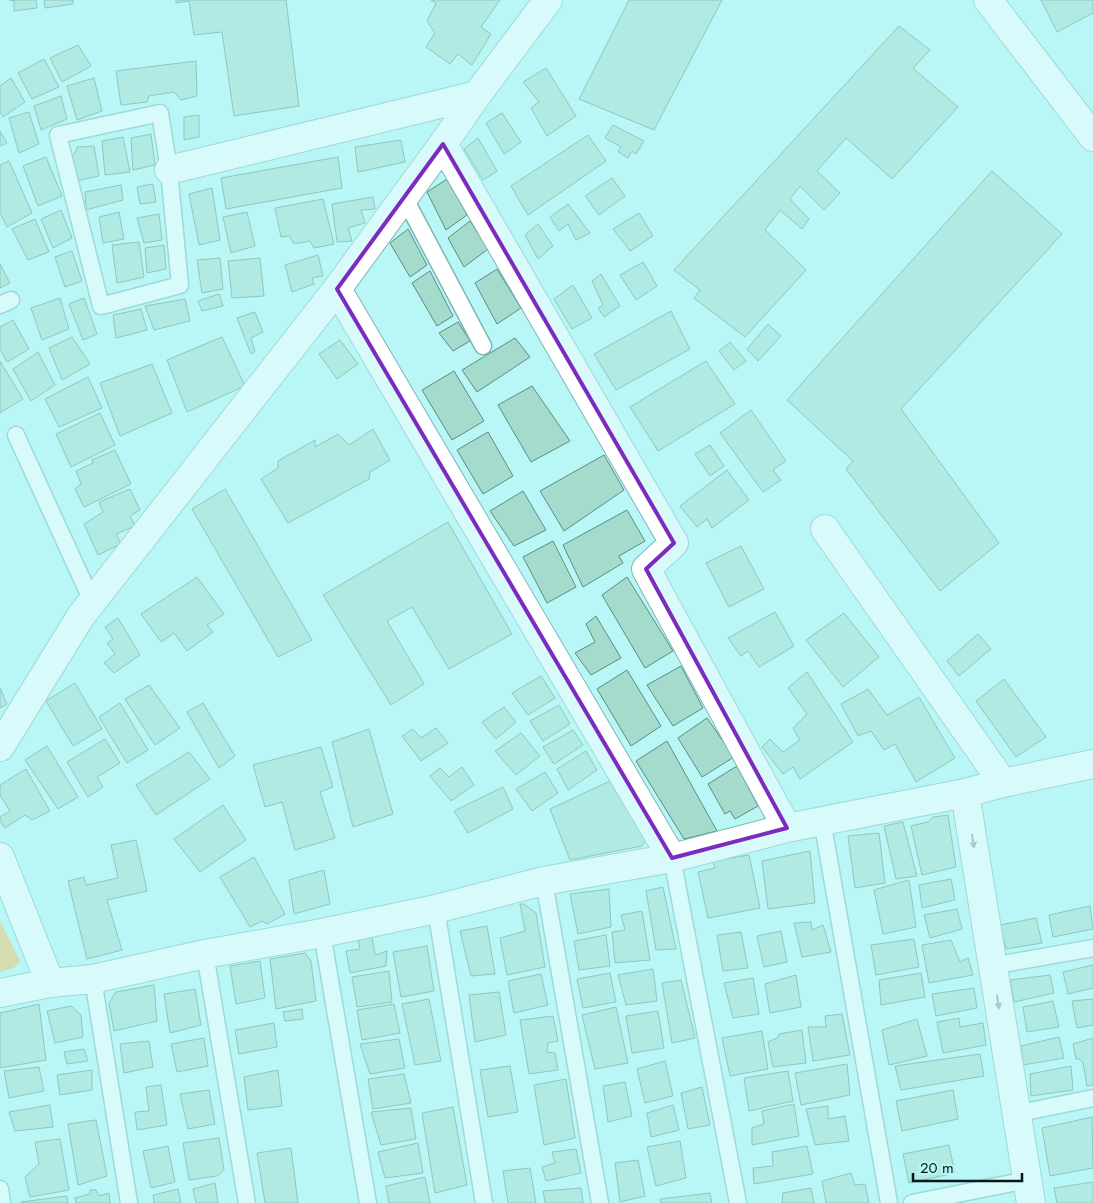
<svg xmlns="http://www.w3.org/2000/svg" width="1093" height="1203" font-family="Jost,sans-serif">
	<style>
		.green { fill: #f9bd5f }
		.building { fill: #a4dbcc; stroke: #598e81 }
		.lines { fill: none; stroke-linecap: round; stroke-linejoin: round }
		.lane-casing { stroke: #7cb7b7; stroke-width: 19 }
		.street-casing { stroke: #7cb7b7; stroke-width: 30 }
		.primary-casing { stroke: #7cb7b7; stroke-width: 30 }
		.lane { stroke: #fff; stroke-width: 16 }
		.street { stroke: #fff; stroke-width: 28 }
		.primary { stroke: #fff; stroke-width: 28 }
		.oneway { fill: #8e9898 }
		.marked { fill: none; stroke: #7b2cbf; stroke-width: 4; stroke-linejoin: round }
	</style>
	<rect width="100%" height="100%" fill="#b9f6f6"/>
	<path class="green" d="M0 921 20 961 14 968 0 972Z"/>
	<path class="building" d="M9 0H36L37 8 14 11V1Z
		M44 0H73V4L45 8Z
		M176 0H286L299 106 234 116 222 32 194 35 189 1 176 3Z
		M431 0H500L481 27 491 34 472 65 458 54 450 64 426 47 435 33 427 21 436 3Z
		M629 0H722L654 130 579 99Z
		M1041 0H1093V13L1057 32Z
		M899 26 930 50 913 68 958 107 892 179 846 138 817 171 840 193 824 210 800 186 790 199 809 219 802 229 780 210 765 230 806 270 745 337 694 298 700 290 674 270Z
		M78 45 91 66 62 82 50 58Z
		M44 59 59 87 32 99 18 73Z
		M196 61 197 96 181 100 174 92 149 96 147 102 121 105 116 71Z
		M546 68 576 116 547 136 531 108 539 102 523 82Z
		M11 78 25 102 3 117 0 112V86Z
		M94 78 102 111 77 120 67 86Z
		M61 96 67 119 41 130 34 106Z
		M29 112 39 144 19 153 9 118Z
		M502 113 521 142 504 154 486 123Z
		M199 115V137L184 140V117Z
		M613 125 644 141 636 154 632 151 628 158 618 152 621 147 605 138Z
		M0 131 7 143 0 146Z
		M151 134 155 165 133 170 131 138Z
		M588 135 606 161 528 215 511 186Z
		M123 137 130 172 105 175 102 141Z
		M478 138 497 171 483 180 464 149Z
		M401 140 405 162 358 172 355 147Z
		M94 146 99 176 76 181 71 156 76 152 77 147Z
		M46 157 62 196 38 206 23 166Z
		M338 157 342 188 226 209 221 178Z
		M9 161 32 213 7 227 0 213V165Z
		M992 171 1062 234 901 409 999 543 940 591 846 469 853 461 787 400Z
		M612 178 625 196 599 215 585 196Z
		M447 179 467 215 446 230 427 192Z
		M153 184 156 202 140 204 137 187Z
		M121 185 123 200 86 210 85 192Z
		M212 188 220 240 199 245 189 194Z
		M373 197 375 209 361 210 365 223 348 228 352 241 337 242 332 204Z
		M323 199 334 244 314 248 310 241 294 244 289 236 281 237 275 208Z
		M568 204 590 233 576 240 568 224 559 231 550 217Z
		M61 210 72 238 53 248 41 219Z
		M119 212 124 239 103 243 99 217Z
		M247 212 255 246 231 253 223 217Z
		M639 213 653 236 630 251 613 229Z
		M159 214 162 240 144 243 137 218Z
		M35 219 49 252 28 260 12 229Z
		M470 221 488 249 464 267 448 238Z
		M538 224 553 246 538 259 525 235Z
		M408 229 427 265 410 277 390 243Z
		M139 242 144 277 117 283 112 245Z
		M164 245 166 269 147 273 145 248Z
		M72 251 82 281 65 287 55 257Z
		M318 255 323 276 312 278 314 284 292 292 285 265Z
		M220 258 223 289 202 293 197 260Z
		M260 258 264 296 232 298 228 261Z
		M643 262 657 286 636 300 620 275Z
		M0 264 10 283 0 288Z
		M497 269 521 308 497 324 475 283Z
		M430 271 453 316 437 326 412 283Z
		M601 274 620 306 604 317 598 308 603 305 592 281Z
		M573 285 592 318 572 329 554 299Z
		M219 294 223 306 202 311 198 301Z
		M60 298 69 329 42 340 31 308Z
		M84 298 97 334 83 340 69 304Z
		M185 299 190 321 154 330 145 306Z
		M141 309 147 330 116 338 113 315Z
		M671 311 690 349 616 390 594 354Z
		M255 312 263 332 251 338 255 352 251 354 237 318Z
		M13 320 29 349 7 362 0 349V327Z
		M458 322 470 341 453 351 439 333Z
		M768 324 781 336 758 361 747 349Z
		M72 337 90 364 62 380 49 348Z
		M222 337 245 386 187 412 167 360Z
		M515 338 530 357 477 392 462 370Z
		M340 340 358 364 337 379 319 354Z
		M730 342 746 361 734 370 719 351Z
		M38 352 55 385 31 401 13 369Z
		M0 361 23 399 0 413Z
		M706 361 735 404 658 451 630 407Z
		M152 364 172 413 120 436 100 383Z
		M454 371 484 421 452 440 422 390Z
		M88 377 102 408 59 427 45 399Z
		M532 386 570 441 531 462 498 405Z
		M751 410 786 461 773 470 781 480 763 492 720 433Z
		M100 413 115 445 71 467 56 434Z
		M373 429 390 460 370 472 369 479 288 523 261 479 278 468V461L315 440V447L338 434 349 445Z
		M488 432 513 476 483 494 457 450Z
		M710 445 724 466 710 476 695 454Z
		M115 450 131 484 84 507 75 489 81 484 76 471 93 463 92 460Z
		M604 455 624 490 564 531 540 491Z
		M727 470 749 500 712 528 707 519 697 527 680 506Z
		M130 489 140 510 130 516 135 526 116 534 121 544 98 555 84 524 103 512 99 502Z
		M225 489 312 640 278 657 192 509Z
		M523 491 546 530 514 546 490 511Z
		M627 510 645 541 619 556 623 563 583 587 563 545Z
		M448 522 512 634 449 669 412 607 387 621 424 684 391 705 323 595Z
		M553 541 576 587 547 603 523 557Z
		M741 546 764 589 729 607 706 563Z
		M197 577 224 614 207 625 213 632 187 651 174 633 161 642 141 614Z
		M627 577 673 651 645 668 602 595Z
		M775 612 794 646 759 667 748 651 741 656 728 638Z
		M844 613 879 657 843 687 806 640Z
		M596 616 621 658 591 675 575 653 595 642 586 624Z
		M118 618 140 655 114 673 104 663 115 654 107 643 113 639 105 627Z
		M978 634 991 649 959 676 947 661Z
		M681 666 703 708 673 726 647 685Z
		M627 670 661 726 631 746 597 689Z
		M807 672 853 742 800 779 793 767 783 774 762 747 770 739 783 752 800 740 793 728 807 714 788 688Z
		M541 676 555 698 528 715 512 693Z
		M1004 679 1046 737 1016 757 976 701Z
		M75 683 102 729 73 746 46 701Z
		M149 685 180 728 155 745 125 699Z
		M0 688 7 704 0 708Z
		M868 689 887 715 919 697 955 758 916 782 895 744 884 750 871 731 858 736 841 704Z
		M120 703 148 750 127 763 99 717Z
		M203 703 235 756 219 768 187 712Z
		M559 705 570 724 543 741 530 721Z
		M504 707 516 722 496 739 482 722Z
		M707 718 734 757 702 777 678 738Z
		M436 728 448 743 421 761 402 736 413 729 421 738Z
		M369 729 393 814 353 827 332 742Z
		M573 730 583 745 554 764 543 747Z
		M521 733 540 756 516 775 495 751Z
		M105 739 120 763 97 777 103 787 88 797 67 762Z
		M667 741 717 831 684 839 636 761Z
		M47 746 78 797 58 809 25 760Z
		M321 747 333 787 320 792 335 838 295 850 282 802 265 807 253 765Z
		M586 751 597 770 568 790 557 769Z
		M189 752 210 779 156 815 136 785Z
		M737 766 758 806 735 819 730 811 725 814 708 784Z
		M462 767 474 785 451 801 430 776 440 768 449 777Z
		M26 769 50 811 32 820 25 815 5 828 0 821V817L10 811 0 795V785Z
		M545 772 558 793 532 811 516 789Z
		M612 780 647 839 642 846 570 860 550 809Z
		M503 787 513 809 468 833 454 811Z
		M223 805 246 840 200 872 174 839Z
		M948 815 956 867 922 875 911 826 928 822 933 817Z
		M903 822 917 876 896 879 884 826Z
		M879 833 885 883 855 888 848 836Z
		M136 840 147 891 107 900 122 950 87 959 68 881 84 877 86 885 118 878 111 845Z
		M810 851 815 903 768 909 762 861Z
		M749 855 760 908 708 918 698 872 715 868 713 861Z
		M254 857 285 914 267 924 262 921 250 927 220 877Z
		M324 870 330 904 294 914 289 880Z
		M951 879 955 900 922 908 919 885Z
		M909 880 916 927 883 934 874 890Z
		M663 887 676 949 656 950 646 891Z
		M609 889 611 927 578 934 570 894Z
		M520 904H524L536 913 545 967 507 975 500 938 525 931Z
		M1090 906 1093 929 1053 937 1049 915Z
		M957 909 962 929 930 938 924 915Z
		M642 911 650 960 615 963 612 932 625 930 621 915Z
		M1036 918 1042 943 1006 949 1000 925Z
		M811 922 812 930 823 925 831 952 802 957 794 923Z
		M487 926 495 974 471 976 460 931Z
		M781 931 787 962 764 967 757 936Z
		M741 932 748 968 723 971 717 935Z
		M606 935 610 966 579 970 574 941Z
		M372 937 375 955 387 951 386 966 350 973 346 951 360 949 358 939Z
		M914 939 919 967 876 975 871 945Z
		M951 940 960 962 968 958 973 975 929 983 922 945Z
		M427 946 434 991 401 997 393 952Z
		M305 953 311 961 316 1001 276 1009 270 959Z
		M260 961 265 998 236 1004 230 966Z
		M1093 965V988L1068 994 1063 972Z
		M653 969 657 1001 626 1005 618 975Z
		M389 971 392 1002 357 1007 352 977Z
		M610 973 616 1002 583 1008 577 979Z
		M921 973 925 997 881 1005 879 980Z
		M541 974 548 1005 514 1013 508 981Z
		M796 975 801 1007 770 1013 765 984Z
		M1050 975 1054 993 1014 1002 1010 980Z
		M753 978 759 1014 733 1018 724 983Z
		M681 980 695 1038 672 1043 662 983Z
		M154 985 157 1021 114 1031 109 1003 116 992Z
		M974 988 977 1008 936 1016 932 994Z
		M195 989 201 1025 170 1033 164 994Z
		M499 992 506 1035 475 1042 469 995Z
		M429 999 441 1061 415 1065 402 1004Z
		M1093 999V1025L1077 1028 1072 1001Z
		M1053 1001 1059 1027 1027 1032 1023 1007Z
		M39 1004 46 1060 0 1068V1013Z
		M394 1004 400 1033 362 1040 357 1010Z
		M71 1006 81 1015 83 1037 55 1043 47 1011Z
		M616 1007 628 1063 595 1069 582 1015Z
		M302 1009 303 1019 285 1021 283 1012Z
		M658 1011 664 1048 632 1053 626 1016Z
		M842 1014 850 1055 813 1061 808 1027H826L825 1016Z
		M553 1016 558 1041 548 1043 547 1052 555 1053 558 1070 529 1074 520 1020Z
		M959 1018 960 1027 983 1023 986 1045 943 1053 937 1022Z
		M917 1019 927 1056 889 1065 882 1030Z
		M274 1023 277 1047 239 1054 235 1030Z
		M802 1030 806 1063 773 1067 768 1042 777 1038 779 1034Z
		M762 1031 768 1069 730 1076 722 1038Z
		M1059 1037 1064 1058 1023 1065 1021 1046Z
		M204 1038 208 1066 177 1072 171 1044Z
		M1093 1038V1085L1087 1086 1083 1063 1079 1059H1076L1073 1044Z
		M399 1039 405 1068 370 1074 360 1044Z
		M149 1041 153 1067 124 1073 120 1044Z
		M84 1049 88 1061 67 1064 64 1052Z
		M980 1054 984 1076 901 1090 895 1066Z
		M665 1061 673 1096 645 1103 637 1069Z
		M847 1064 850 1095 801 1105 795 1073Z
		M510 1066 518 1112 488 1117 480 1070Z
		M1071 1066 1073 1090 1031 1096 1030 1074Z
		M39 1067 44 1091 9 1098 4 1071Z
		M92 1070V1090L60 1095 57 1075Z
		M278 1070 282 1106 248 1110 244 1077Z
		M788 1071 793 1101 749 1111 744 1078Z
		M404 1074 411 1103 373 1109 368 1079Z
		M566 1079 575 1138 544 1145 534 1085Z
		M625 1082 632 1116 608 1122 603 1086Z
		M161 1085 167 1125 137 1130 135 1112 149 1111 146 1087Z
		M702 1087 710 1125 688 1129 681 1093Z
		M209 1090 215 1124 188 1129 180 1094Z
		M953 1090 958 1119 902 1131 896 1101Z
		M794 1104 799 1136 752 1145V1128L764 1124 762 1111Z
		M50 1105 53 1127 15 1131 9 1112Z
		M673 1105 679 1130 651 1137 647 1113Z
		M828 1106V1119L845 1116 849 1141 815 1145 806 1109Z
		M453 1107 467 1185 435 1193 422 1113Z
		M411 1108 416 1139 381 1145 371 1112Z
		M1092 1117 1093 1168 1050 1176 1042 1128Z
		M96 1120 107 1176 78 1185 68 1124Z
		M219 1138 224 1170 217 1176 189 1180 183 1143Z
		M60 1139 69 1190 30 1197 25 1177 39 1164 35 1142Z
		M680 1141 686 1178 656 1186 647 1147Z
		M418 1143 423 1173 385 1178 378 1152Z
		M949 1145 955 1173 909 1183 903 1154Z
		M168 1146 175 1182 151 1188 143 1151Z
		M807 1146 813 1174 754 1184 753 1168 773 1166 772 1152Z
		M291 1148 298 1203H265L257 1153Z
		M576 1149 581 1173 546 1181 542 1167 555 1163 552 1152Z
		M638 1160 645 1196 620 1202 615 1163Z
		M530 1168 536 1203H508L503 1171Z
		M851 1173 855 1185 865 1184 869 1203H826L822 1181Z
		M425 1177 430 1203H389L386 1186Z
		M1093 1182V1203H1057L1054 1188Z
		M215 1183 218 1203H196L193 1189Z
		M581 1188 583 1203H545L543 1191Z
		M811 1188 814 1203H782L783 1193Z
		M178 1189 181 1203H154L153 1195Z
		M90 1190H96L99 1196 109 1193 110 1203H76L75 1198 90 1194Z
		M710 1193 712 1203H661L660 1199Z
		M67 1196 68 1203H21V1202Z"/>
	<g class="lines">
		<defs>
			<path id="lane" d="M160 113 169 170 180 285 101 306 58 135Z
				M404 197 483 346
				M0 305 11 300
				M16 435 92 601
				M822 820 889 1203
				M672 858 738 1203
				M544 881 600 1203
				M436 909 484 1203
				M322 933 368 1203
				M205 954 247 1203
				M992 966 1093 948
				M93 979 129 1203
				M1015 1114 1093 1098
				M0 1189 2 1203
				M912 1203 1027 1180"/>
			<path id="street" d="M443 144 674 543 646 569 787 828
				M169 170 477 95
				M337 289 672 858
				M825 529 1003 783
				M0 747 81 616 337 289 443 144 477 95 548 0
				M965 793 1031 1203
				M0 857 50 983
				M0 993 50 983 93 979 205 954 322 933 436 909 544 881 672 858 787 828 965 793 1003 783 1093 764"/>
			<path id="primary" d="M988 0 1093 137"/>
		</defs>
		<use href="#lane" class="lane-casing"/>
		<use href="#street" class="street-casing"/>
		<use href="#primary" class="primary-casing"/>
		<use href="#lane" class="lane"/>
		<use href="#street" class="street"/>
		<use href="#primary" class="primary"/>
	</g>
	<defs><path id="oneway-solid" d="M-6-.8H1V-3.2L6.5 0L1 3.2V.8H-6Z" transform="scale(1.25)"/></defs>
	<g class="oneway">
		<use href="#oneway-solid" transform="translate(973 841) rotate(81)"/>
		<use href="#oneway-solid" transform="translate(998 1002) rotate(81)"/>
	</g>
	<path d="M0 0H1093V1203H0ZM443 144 674 543 646 569 787 828 672 858 337 289Z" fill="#b9f6f6" fill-opacity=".55" fill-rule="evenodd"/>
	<path class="marked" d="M443 144 674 543 646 569 787 828 672 858 337 289Z"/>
	<path d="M913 1173v8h109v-8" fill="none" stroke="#031a1b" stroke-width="2.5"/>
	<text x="920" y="1173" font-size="15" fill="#031a1b" stroke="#b9f6f6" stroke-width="4" paint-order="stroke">20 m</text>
</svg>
